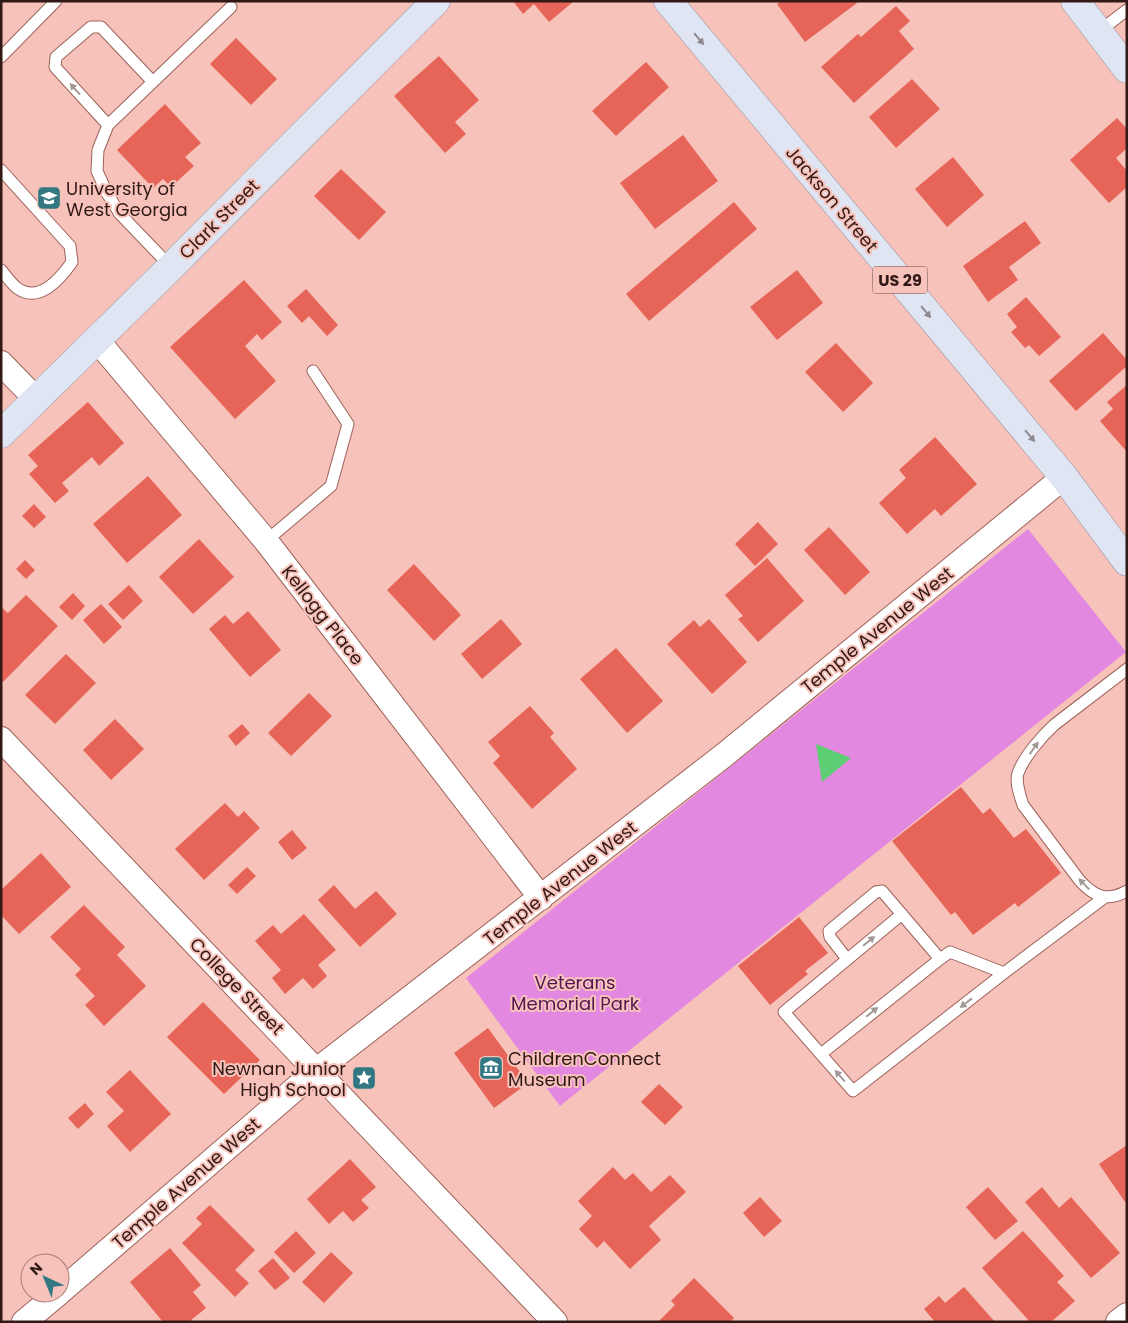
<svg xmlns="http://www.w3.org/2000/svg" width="1128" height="1323" font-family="Poppins,sans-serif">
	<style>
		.green { fill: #e388e1 }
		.water { fill: #5dce74 }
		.building { fill: #e66558 }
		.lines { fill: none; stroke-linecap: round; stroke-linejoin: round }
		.service-casing { stroke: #9c625a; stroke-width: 13 }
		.minor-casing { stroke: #9c625a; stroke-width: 26 }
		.primary-casing { stroke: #9593a0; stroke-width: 29 }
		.service { stroke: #fff; stroke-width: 11 }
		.minor { stroke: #fff; stroke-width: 24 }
		.primary { stroke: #e0e5f3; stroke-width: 28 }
		.oneway { fill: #918990 }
		.oneway2 { fill: #a29896 }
		.labels { text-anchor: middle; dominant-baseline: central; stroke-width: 4; stroke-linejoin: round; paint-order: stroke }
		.shield { fill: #f7c2ba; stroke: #6c4c47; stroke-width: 1 }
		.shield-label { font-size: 16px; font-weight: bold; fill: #311916 }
		.poi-label { font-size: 18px; fill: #311916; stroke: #f7c2ba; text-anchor: start }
		.street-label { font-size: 18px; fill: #311916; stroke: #f7c2ba }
		.park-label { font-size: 18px; fill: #511751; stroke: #f7c2ba }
	</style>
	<rect width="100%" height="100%" fill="#f7c2ba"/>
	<path class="green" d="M1028 529 1126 652 560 1106 466 978Z"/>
	<path class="water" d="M816 744 851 758 822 782Z"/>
	<path class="building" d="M513 1H574L549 22 534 4 523 14Z
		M781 1H856L857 3 805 42 777 4Z
		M896 6 910 21 899 31 914 49 854 103 821 67 858 34 861 37Z
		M236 38 277 79 251 105 210 64Z
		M439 56 479 100 455 122 466 134 445 153 394 96Z
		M646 62 669 87 616 136 592 111Z
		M912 79 940 109 896 148 869 117Z
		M165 104 201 143 185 157 194 166 171 187 163 179 153 188 117 150Z
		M1117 118 1127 129V148L1116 158 1127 171V187L1109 203 1070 160Z
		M683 135 718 181 655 229 620 183Z
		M953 157 984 195 947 227 915 189Z
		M341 169 386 212 359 240 314 196Z
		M734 202 757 229 649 321 626 294Z
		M1025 221 1041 243 1009 267 1018 280 988 302 963 266Z
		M797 270 823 303 777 340 750 307Z
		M244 280 282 322 262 340 257 334 245 346 276 381 235 419 170 347Z
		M306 289 338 325 327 336 309 316 302 323 287 306Z
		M1026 297 1061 337 1039 356 1029 345 1025 348 1011 332 1017 327 1007 314Z
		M1103 333 1127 360V366L1076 411 1049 381Z
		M836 343 873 383 843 412 805 372Z
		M1127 385V452L1100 421 1113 409 1107 402Z
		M88 402 124 443 99 466 92 457 62 483 69 491 55 503 29 474 38 466 28 455Z
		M935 437 977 484 941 516 935 509 907 534 879 503 906 478 899 470Z
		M148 476 182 515 127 563 93 524Z
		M34 504 46 517 34 528 22 516Z
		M758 522 778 544 755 566 735 544Z
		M829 527 870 572 845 595 804 550Z
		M199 539 234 577 193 614 159 577Z
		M767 558 804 601 758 642 738 619 743 616 725 595Z
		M25 560 35 570 26 579 16 569Z
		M414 564 461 615 434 641 387 590Z
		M129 585 143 601 123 620 108 604Z
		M73 593 85 606 72 620 59 607Z
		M26 595 58 626 3 682 1 680V607L8 613Z
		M101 604 122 627 104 644 83 620Z
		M248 611 281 650 250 677 209 629 225 615 233 624Z
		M501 619 522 644 482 679 461 654Z
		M709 619 747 662 712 694 667 644 694 620 700 627Z
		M616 648 663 701 627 733 580 679Z
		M66 654 96 683 55 724 25 695Z
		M309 693 332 716 291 756 268 733Z
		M530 706 554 733 550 737 577 769 532 809 493 763 500 756 488 742Z
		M115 719 144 749 111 780 83 750Z
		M242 724 250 733 236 746 228 736Z
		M961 787 983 814 990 808 1014 838 1026 829 1061 873 1018 907 1015 903 973 935 955 912 951 915 892 841Z
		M225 803 238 817 244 811 260 828 204 880 175 849Z
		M292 830 307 848 292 860 278 842Z
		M41 853 71 887 19 934 1 915V890Z
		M247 867 256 876 237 894 228 885Z
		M334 885 355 909 376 891 397 914 360 947 318 900Z
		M84 905 125 947 117 955 146 986 104 1026 85 1005 95 996 75 975 81 969 50 937Z
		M304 914 336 950 318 965 327 976 313 989 303 978 285 994 272 978 281 970 255 941 273 925 281 934Z
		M799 917 828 953 805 971 808 974 770 1005 738 966Z
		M203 1002 260 1060 224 1094 167 1037Z
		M488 1028 528 1083 494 1108 454 1053Z
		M130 1070 171 1114 130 1152 107 1126 124 1111 106 1092Z
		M659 1084 683 1107 665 1125 641 1102Z
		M85 1103 94 1114 78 1129 68 1118Z
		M1127 1145V1201L1125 1202 1099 1164Z
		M350 1159 376 1187 361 1200 369 1208 353 1222 343 1211 329 1224 307 1199Z
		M613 1167 625 1180 633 1173 651 1192 670 1175 686 1192 649 1226 661 1240 630 1269 604 1241 597 1248 579 1229 592 1216 578 1201Z
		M988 1187 1018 1221 995 1240 966 1207Z
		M1042 1187 1059 1208 1071 1197 1120 1253 1091 1278 1025 1202Z
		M760 1197 782 1221 764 1237 743 1213Z
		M210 1205 255 1250 235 1270 249 1283 235 1297 182 1243 202 1224 196 1218Z
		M296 1231 316 1253 294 1273 274 1252Z
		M1023 1231 1064 1276 1057 1282 1075 1301 1051 1322H1030L982 1268Z
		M170 1248 201 1285 193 1292 206 1308 191 1320 192 1322H163L130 1282Z
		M331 1252 353 1273 324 1303 302 1282Z
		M273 1258 290 1278 275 1290 258 1271Z
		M694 1278 734 1318 730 1322H658L675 1305 671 1301Z
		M964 1287 995 1322H935L924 1309 939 1296 945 1303Z"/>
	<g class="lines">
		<defs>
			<path id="service" d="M1098 32 1127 10
				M1 57 56 1
				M108 125 55 67 56 57 91 27H101L153 82
				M1 170 70 246 72 262C60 279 39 304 17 288 11 283 6 276 1 270
				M171 267 120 214 107 193 97 171 98 150 108 125 231 7
				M266 541 331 486 348 424 313 371
				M1127 669 1054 725C1041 737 1024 757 1018 773 1015 783 1020 795 1023 805L1080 881C1095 897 1107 902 1127 891
				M902 914 784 1012 853 1091 1004 973 1105 897
				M847 959 830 937 829 931 876 892 882 891 940 959 950 952 1004 973
				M821 1054 940 959"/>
			<path id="minor" d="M96 339 266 541 541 898
				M1 363 36 399
				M1 739 555 1322
				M60 1292 317 1070 723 756 1064 477
				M24 1322 59 1293
				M1118 1322 1127 1315"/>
			<path id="primary" d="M668 1 1064 477 1127 562
				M1075 1 1127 69
				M1 434 171 267 436 1"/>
		</defs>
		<use href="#service" class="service-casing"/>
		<use href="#minor" class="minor-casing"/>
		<use href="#primary" class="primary-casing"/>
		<use href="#service" class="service"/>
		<use href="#minor" class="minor"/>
		<use href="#primary" class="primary"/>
	</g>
	<defs><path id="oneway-solid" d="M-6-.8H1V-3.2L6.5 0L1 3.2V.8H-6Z" transform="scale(1.25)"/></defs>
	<g class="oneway">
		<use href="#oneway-solid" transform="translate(699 39) rotate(50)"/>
		<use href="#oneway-solid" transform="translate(926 312) rotate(50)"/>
		<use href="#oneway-solid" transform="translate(1030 436) rotate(50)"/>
	</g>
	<g class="oneway2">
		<use href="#oneway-solid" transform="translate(75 89) rotate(-132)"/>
		<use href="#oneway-solid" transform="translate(1034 748) rotate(-55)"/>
		<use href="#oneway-solid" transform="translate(1084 884) rotate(-134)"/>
		<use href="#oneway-solid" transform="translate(869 941) rotate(-39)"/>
		<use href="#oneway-solid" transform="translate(966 1003) rotate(142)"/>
		<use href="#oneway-solid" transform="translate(872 1012) rotate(-39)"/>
		<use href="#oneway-solid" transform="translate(840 1076) rotate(-131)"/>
	</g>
	<defs>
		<symbol id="university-square" viewBox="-11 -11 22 22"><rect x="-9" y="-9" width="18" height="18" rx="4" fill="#317883" stroke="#f7c2ba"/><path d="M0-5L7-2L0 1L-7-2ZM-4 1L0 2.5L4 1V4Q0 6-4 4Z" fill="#fff"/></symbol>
		<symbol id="museum-square" viewBox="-11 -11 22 22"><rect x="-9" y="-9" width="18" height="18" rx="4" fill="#317883" stroke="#f7c2ba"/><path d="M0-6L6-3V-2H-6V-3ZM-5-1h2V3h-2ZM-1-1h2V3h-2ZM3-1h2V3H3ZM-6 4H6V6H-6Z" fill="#fff"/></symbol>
		<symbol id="sight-square" viewBox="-11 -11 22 22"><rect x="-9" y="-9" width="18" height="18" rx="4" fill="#317883" stroke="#f7c2ba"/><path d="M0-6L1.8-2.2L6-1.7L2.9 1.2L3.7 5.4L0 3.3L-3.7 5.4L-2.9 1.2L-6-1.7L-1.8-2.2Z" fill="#fff"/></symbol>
	</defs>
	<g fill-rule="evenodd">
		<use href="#university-square" x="35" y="184" width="28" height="28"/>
		<use href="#museum-square" x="477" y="1054" width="28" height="28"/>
		<use href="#sight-square" x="350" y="1064" width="28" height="28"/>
	</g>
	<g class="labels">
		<rect class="shield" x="872.5" y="266.5" width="55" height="27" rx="4"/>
		<g class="shield-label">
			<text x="900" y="280">US 29</text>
		</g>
		<g class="poi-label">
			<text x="66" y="188">University of<tspan x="66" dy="21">West Georgia</tspan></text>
			<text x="508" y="1058">ChildrenConnect<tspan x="508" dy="21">Museum</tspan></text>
			<text x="346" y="1068" text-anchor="end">Newnan Junior<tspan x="346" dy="21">High School</tspan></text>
		</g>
		<g class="street-label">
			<text transform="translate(832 199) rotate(50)">Jackson Street</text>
			<text transform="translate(219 219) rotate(-45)">Clark Street</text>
			<text transform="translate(323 615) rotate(52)">Kellogg Place</text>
			<text transform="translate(877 630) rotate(-39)">Temple Avenue West</text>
			<text transform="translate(560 883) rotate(-38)">Temple Avenue West</text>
			<text transform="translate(237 986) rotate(46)">College Street</text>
			<text transform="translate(186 1183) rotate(-41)">Temple Avenue West</text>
		</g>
		<g class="park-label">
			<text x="575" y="982">Veterans<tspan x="575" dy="21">Memorial Park</tspan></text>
		</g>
	</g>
	<rect width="1128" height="1323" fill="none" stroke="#311916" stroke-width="5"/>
	<g transform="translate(45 1278) rotate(316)"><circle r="24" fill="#f7c2ba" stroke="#a87e78"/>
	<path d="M0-4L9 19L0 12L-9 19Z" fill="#317883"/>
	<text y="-8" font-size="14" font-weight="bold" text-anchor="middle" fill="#311916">N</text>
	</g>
</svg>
